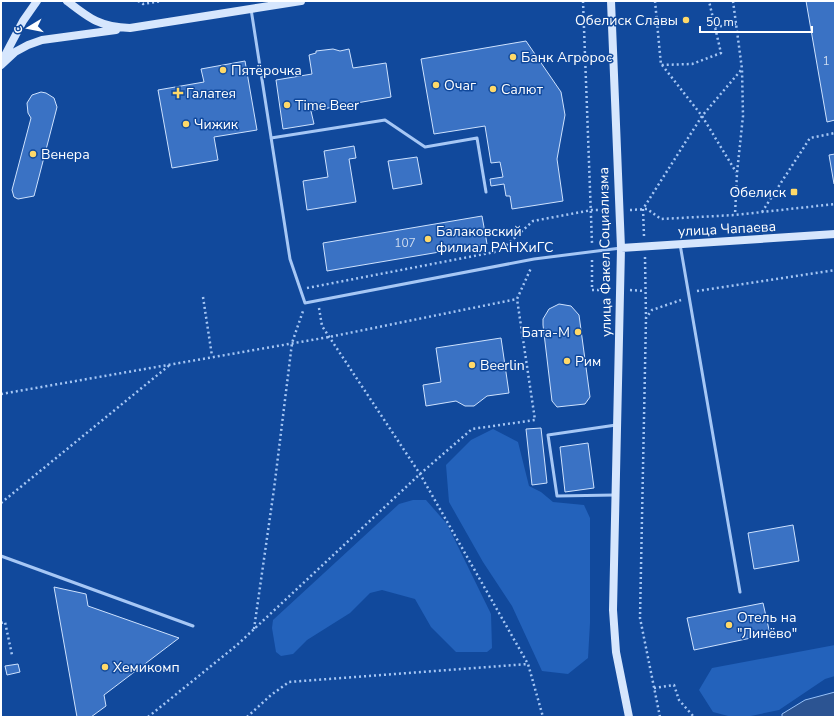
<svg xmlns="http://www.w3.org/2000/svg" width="836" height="718" font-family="'Nunito Sans',sans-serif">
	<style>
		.green { fill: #2362bb }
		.water { fill: #2c5492; stroke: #97c1f8 }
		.building { fill: #3a72c4; stroke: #cee2fe }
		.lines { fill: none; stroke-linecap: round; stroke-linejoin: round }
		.path { stroke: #a6c7f5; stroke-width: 2.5; stroke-dasharray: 2 3; stroke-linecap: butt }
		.lane { stroke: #a6c7f5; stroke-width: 3 }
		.secondary { stroke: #d6e6fd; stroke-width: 8 }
		.poi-dot { fill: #ffd969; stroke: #11499c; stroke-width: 1.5 }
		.labels { text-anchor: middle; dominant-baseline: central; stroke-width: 3; stroke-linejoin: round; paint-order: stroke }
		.number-label { font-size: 12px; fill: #cedcf0 }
		.poi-label { font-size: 14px; fill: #fff; stroke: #11499c; text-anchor: start }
		.street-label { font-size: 14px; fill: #fff; stroke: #11499c }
	</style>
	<rect width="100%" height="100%" fill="#11499c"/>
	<path class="green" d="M493 429 518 442 529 486 541 492 553 502 584 505 590 518V623L588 658 568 674 542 671 512 606 483 562 449 502 446 465 471 440Z
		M413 500H426L447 524 491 614 492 648 487 652H456L431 627 415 599 382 590 370 593 350 613 307 640 293 654 281 656 276 652 272 628 273 620 399 504Z
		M835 645V676L825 679 779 710 746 717H732L713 712 699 690 712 668Z"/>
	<path class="water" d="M835 692V717H782V714L805 700Z"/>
	<path class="building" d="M806 1H835V120L827 122Z
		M526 41 561 92 565 115 557 159 563 201 512 209 510 196H506L504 184 491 186 490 179 503 177 500 162 491 163 485 126 434 134 421 59Z
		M333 49 340 51 349 49 353 68 386 63 391 97 311 111 314 124 283 129 276 80 312 74 309 55 316 53V51Z
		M245 61 257 130 214 137 218 160 172 168 158 90 204 82 201 69Z
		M41 92 46 93 54 98 57 107 56 111 34 196 18 199 14 197 12 190 31 118 28 113 27 103 32 95Z
		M354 146 356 158 349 159 356 202 307 210 303 181 328 177 324 151Z
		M835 154V183L834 184 829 155Z
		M417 157 422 184 393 189 388 161Z
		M482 216 487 244 327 271 323 243Z
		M559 304 571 306 579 315 590 397 585 404 557 407 552 401 543 325V319L549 309Z
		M501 338 509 393 487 396 474 406H465L456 401 426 406 423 385 441 382 436 348Z
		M541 428 547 483 532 485 526 429Z
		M588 443 594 488 565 492 560 447Z
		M793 525 799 561 754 569 748 533Z
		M54 587 86 594 88 606 179 638 104 695 106 706 91 717H77Z
		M763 603 770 634 694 650 687 618Z
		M18 664 20 672 7 675 5 666Z"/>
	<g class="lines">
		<path class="path" d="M138 1 143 4 162 1
			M583 1 592 243
			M655 1 661 65 692 64 721 53 709 1
			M733 1 742 69 743 116 737 173 735 215
			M715 27 736 24
			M662 65 702 116 736 172
			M630 210 647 209 661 219 735 215 835 204
			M762 212 810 138 835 133
			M644 236 643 209 702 116 742 69
			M645 257 646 318
			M592 260V290H609
			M307 288 500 251 533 221 592 210H609
			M630 290 645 291
			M697 291 835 270
			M203 297 212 356
			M319 308 322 326 420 474 528 664 543 717
			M1 394 329 337 517 299
			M1 503 171 364
			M1 623 5 622 12 655
			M254 629 274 489 292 343 303 311
			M654 688 674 685 679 700 694 717
			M148 717 237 645 420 474 472 429 535 420 517 299 531 268
			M247 717 271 695 289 682 528 664
			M660 717 640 618 646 318 652 310 681 300"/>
		<path class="lane" d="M251 9 290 259 305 303 534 259 621 248
			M271 138 385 120 425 147 477 138 486 192
			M680 244 740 592
			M615 495 557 496 548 435 616 425
			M1 556 193 626"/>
		<path class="secondary" d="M67 1C90 19 100 27 130 28L301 1
			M611 1 621 248 613 610 616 652 629 717
			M2 61 23 21 37 1
			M1 65 15 52 28 45 42 40 116 30
			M621 248 835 234"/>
	</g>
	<g class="poi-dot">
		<circle cx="686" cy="20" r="4"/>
		<circle cx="513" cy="57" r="4"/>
		<circle cx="223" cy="70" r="4"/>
		<circle cx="436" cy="85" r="4"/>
		<circle cx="493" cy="89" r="4"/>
		<path d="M176 87h4v4h4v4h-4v4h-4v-4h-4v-4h4z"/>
		<circle cx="287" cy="105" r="4"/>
		<circle cx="186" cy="124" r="4"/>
		<circle cx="33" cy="154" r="4"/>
		<rect x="790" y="188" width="8" height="8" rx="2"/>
		<circle cx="428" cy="239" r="4"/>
		<circle cx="578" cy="332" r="4"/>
		<circle cx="567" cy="361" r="4"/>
		<circle cx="472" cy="365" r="4"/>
		<circle cx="729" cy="625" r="4"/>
		<circle cx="105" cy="667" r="4"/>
	</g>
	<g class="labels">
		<g class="number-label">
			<text x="826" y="61">1</text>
			<text x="405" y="243">107</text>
		</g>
		<g class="poi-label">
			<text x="678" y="20" text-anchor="end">Обелиск Славы</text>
			<text x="521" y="57">Банк Агророс</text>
			<text x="231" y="70">Пятёрочка</text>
			<text x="444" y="85">Очаг</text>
			<text x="501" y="89">Салют</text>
			<text x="186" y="93">Галатея</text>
			<text x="295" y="105">Time Beer</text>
			<text x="194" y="124">Чижик</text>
			<text x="41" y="154">Венера</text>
			<text x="786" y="192" text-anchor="end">Обелиск</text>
			<text x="436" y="231">Балаковский<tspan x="436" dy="16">филиал РАНХиГС</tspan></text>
			<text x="570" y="332" text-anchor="end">Бата-М</text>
			<text x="575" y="361">Рим</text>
			<text x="480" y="365">Beerlin</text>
			<text x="737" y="617">Отель на<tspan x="737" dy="16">"Линёво"</tspan></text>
			<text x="113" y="667">Хемикомп</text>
		</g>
		<g class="street-label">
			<text transform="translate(727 229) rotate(-3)">улица Чапаева</text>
			<text transform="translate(605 252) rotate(-91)">улица Факел Социализма</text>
		</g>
	</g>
	<rect width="836" height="718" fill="none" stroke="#ffffff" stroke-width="4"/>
	<g transform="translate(28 28) rotate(260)" stroke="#11499c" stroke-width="3" paint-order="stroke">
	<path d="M0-3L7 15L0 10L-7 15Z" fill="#ffffff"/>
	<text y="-6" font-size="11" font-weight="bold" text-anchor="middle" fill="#ffffff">С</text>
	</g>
	<path d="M700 26v6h112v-6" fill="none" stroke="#ffffff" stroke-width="2"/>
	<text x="706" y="26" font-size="12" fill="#ffffff" stroke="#11499c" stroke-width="3" paint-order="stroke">50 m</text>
</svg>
